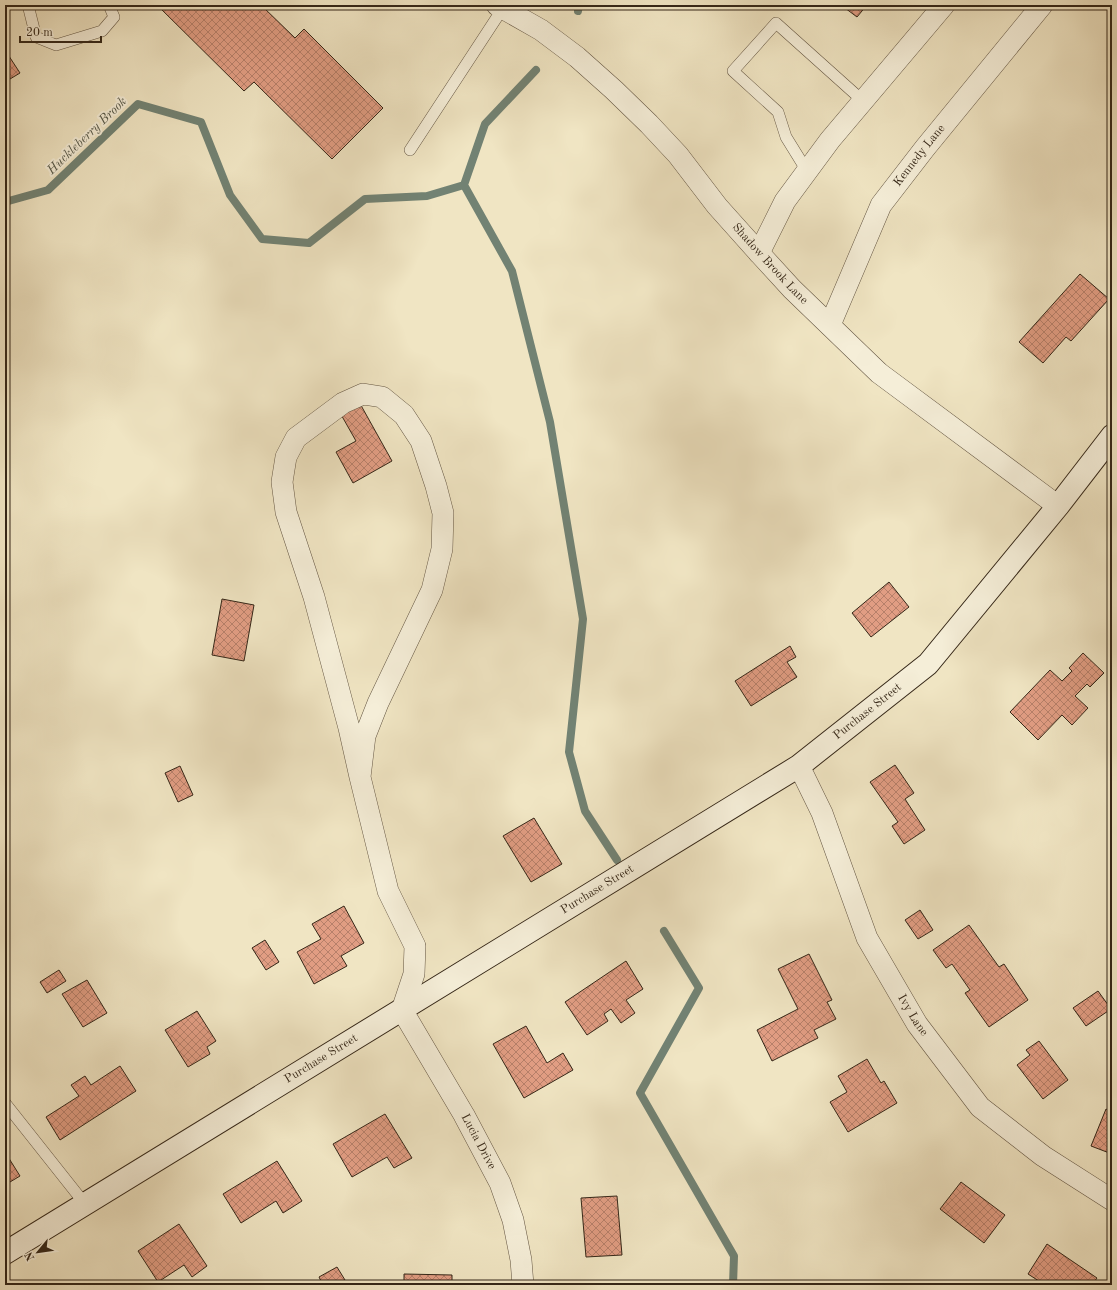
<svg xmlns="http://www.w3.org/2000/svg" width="1117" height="1290" font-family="'Old Standard TT',serif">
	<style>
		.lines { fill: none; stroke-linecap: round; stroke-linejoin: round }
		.stream { stroke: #728273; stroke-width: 8 }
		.building { fill: url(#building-cross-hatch); stroke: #352718 }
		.lane-casing { stroke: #645643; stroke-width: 12 }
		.street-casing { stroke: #645643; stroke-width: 22 }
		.secondary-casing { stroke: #352718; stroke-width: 24 }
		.lane { stroke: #f5eed8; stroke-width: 11 }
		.street { stroke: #f5eed8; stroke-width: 21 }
		.secondary { stroke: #f5eed8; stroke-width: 22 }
		.labels { text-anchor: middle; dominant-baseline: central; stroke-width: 4; stroke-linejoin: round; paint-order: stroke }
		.street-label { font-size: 12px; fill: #352718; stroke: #f5eed8 }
		.water-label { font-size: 13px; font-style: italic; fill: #535546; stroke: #f5eed8 }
	</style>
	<defs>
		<pattern id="building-cross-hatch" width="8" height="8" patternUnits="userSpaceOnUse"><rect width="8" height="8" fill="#e19d83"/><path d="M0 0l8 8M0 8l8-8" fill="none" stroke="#b7806a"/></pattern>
	</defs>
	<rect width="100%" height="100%" fill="#f0e5c3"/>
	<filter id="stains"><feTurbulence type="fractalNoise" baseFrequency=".005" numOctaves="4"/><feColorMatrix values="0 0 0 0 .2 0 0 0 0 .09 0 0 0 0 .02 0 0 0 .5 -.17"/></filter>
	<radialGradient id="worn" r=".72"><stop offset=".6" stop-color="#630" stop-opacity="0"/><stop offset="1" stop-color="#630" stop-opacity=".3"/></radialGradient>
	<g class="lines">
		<path class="stream" d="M578 11 579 5
			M464 185 512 271 550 422 583 619 569 752 585 811 617 860
			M5 202 48 190 138 104 201 122 230 195 262 239 309 243 365 199 427 196 464 185 485 124 536 70
			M664 931 699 988 640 1093 734 1256 733 1285"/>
	</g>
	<path class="building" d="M157 5H261L295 38 304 29 383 108 332 159 254 82 244 91Z
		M841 5H867L857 17Z
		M5 50 20 73 5 82Z
		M1080 274 1109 299 1071 341 1066 337 1043 363 1019 342Z
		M358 400 392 461 353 483 336 452 356 441 339 411Z
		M889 582 909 607 871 637 852 613Z
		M222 599 254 605 244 661 212 655Z
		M790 646 796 657 787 662 797 677 751 706 735 681Z
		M1083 653 1104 673 1090 687 1087 684 1075 696 1088 708 1072 725 1062 715 1038 740 1010 712 1050 670 1062 681 1072 671 1069 668Z
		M895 765 914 793 905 799 925 830 904 844 892 826 898 822 870 782Z
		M180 766 193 795 178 802 165 773Z
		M534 818 562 864 531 882 503 836Z
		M344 906 364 943 341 956 347 966 314 984 297 952 321 939 312 924Z
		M920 910 933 930 918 939 905 920Z
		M969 925 999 967 1004 964 1028 1000 989 1027 965 993 970 990 952 964 946 968 933 950Z
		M265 940 279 962 266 970 252 948Z
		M809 954 832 1000 827 1002 836 1019 814 1030 818 1038 772 1061 757 1030 798 1009 778 969Z
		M626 961 643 989 626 1000 635 1013 621 1023 611 1009 604 1014 608 1021 587 1035 565 1002Z
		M59 970 66 981 47 993 40 982Z
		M87 980 107 1013 83 1027 62 994Z
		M1098 991 1111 1009 1086 1026 1073 1008Z
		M197 1011 216 1041 207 1047 210 1054 188 1067 165 1030Z
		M526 1026 547 1063 563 1053 573 1070 524 1098 493 1044Z
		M1039 1041 1068 1080 1043 1099 1017 1065 1030 1055 1026 1050Z
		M867 1059 881 1083 884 1081 897 1103 848 1132 830 1102 847 1092 838 1076Z
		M120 1066 136 1091 60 1140 46 1117 79 1096 71 1085 85 1076 91 1085Z
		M1106 1109 1112 1112V1154L1091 1146Z
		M385 1114 412 1158 394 1168 387 1157 352 1177 333 1144Z
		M5 1152 20 1176 5 1185Z
		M277 1161 302 1201 283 1213 276 1201 241 1223 223 1194Z
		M961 1182 1005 1215 984 1243 940 1209Z
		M617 1196 622 1255 586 1257 581 1198Z
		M179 1224 207 1266 192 1277 184 1265 158 1282 138 1251Z
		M1047 1244 1097 1278 1094 1282 1098 1285H1045L1028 1274Z
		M337 1267 345 1280 336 1285H323L319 1277Z
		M404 1274 452 1275V1285H404Z"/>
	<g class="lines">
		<defs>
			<path id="lane" d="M28 5 36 37 56 45 102 31 114 17 109 5
				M410 150 503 8
				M807 171 786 137 778 112 733 71 776 23 863 101
				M5 1103 85 1204"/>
			<g id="street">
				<path id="s1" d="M497 5 541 30 577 57 614 90 649 124 678 155 717 206 759 253 792 289 879 373 1058 506"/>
				<path d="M759 253 785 201 830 140 944 5"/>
				<path id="s2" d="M830 325 881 205 925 148 1042 5"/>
				<path id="s3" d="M799 766 822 813 867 938 917 1024 980 1107 1043 1156 1112 1200"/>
				<path id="s4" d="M360 777 349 728 314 597 286 512 282 482 286 457 296 438 343 403 363 394 382 397 404 415 421 441 436 486 443 513 442 549 432 590 378 703 365 736 360 777 388 891 415 946 414 974 402 1010 464 1115 500 1183 513 1220 521 1260 523 1285"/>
			</g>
			<g id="secondary">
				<path id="s5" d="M5 1253 799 766 928 664 1058 506 1112 436"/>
			</g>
		</defs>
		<use href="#lane" class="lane-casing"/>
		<use href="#street" class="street-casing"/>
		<use href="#secondary" class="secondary-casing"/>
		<use href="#lane" class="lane"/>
		<use href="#street" class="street"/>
		<use href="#secondary" class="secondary"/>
	</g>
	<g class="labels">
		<g class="street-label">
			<text stroke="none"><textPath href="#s2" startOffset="193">Kennedy Lane</textPath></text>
			<text stroke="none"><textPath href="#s1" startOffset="379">Shadow Brook Lane</textPath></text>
			<text stroke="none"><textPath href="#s5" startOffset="1019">Purchase Street</textPath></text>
			<text stroke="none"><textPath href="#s5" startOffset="695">Purchase Street</textPath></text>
			<text stroke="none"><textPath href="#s3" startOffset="275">Ivy Lane</textPath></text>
			<text stroke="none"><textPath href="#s5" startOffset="371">Purchase Street</textPath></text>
			<text stroke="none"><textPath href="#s4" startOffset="1264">Lucia Drive</textPath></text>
		</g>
		<g class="water-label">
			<text transform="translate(87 136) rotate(-44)">Huckleberry Brook</text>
		</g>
	</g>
	<rect width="1117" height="1290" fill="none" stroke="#f0e5c3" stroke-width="20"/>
	<rect x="6" y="6" width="1105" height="1278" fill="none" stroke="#352718" stroke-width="2"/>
	<rect x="10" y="10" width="1097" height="1270" fill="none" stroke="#352718"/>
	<g transform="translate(38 1252) rotate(241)" stroke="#f5eed8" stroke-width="3" paint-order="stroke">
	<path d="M0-3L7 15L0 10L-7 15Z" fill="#352718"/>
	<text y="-6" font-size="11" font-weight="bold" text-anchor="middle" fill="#352718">N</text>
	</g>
	<path d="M20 36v6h81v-6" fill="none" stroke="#352718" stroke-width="2"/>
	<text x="26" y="36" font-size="12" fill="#352718" stroke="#f5eed8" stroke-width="3" paint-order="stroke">20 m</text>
	<rect width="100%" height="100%" filter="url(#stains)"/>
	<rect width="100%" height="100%" fill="url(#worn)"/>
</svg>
